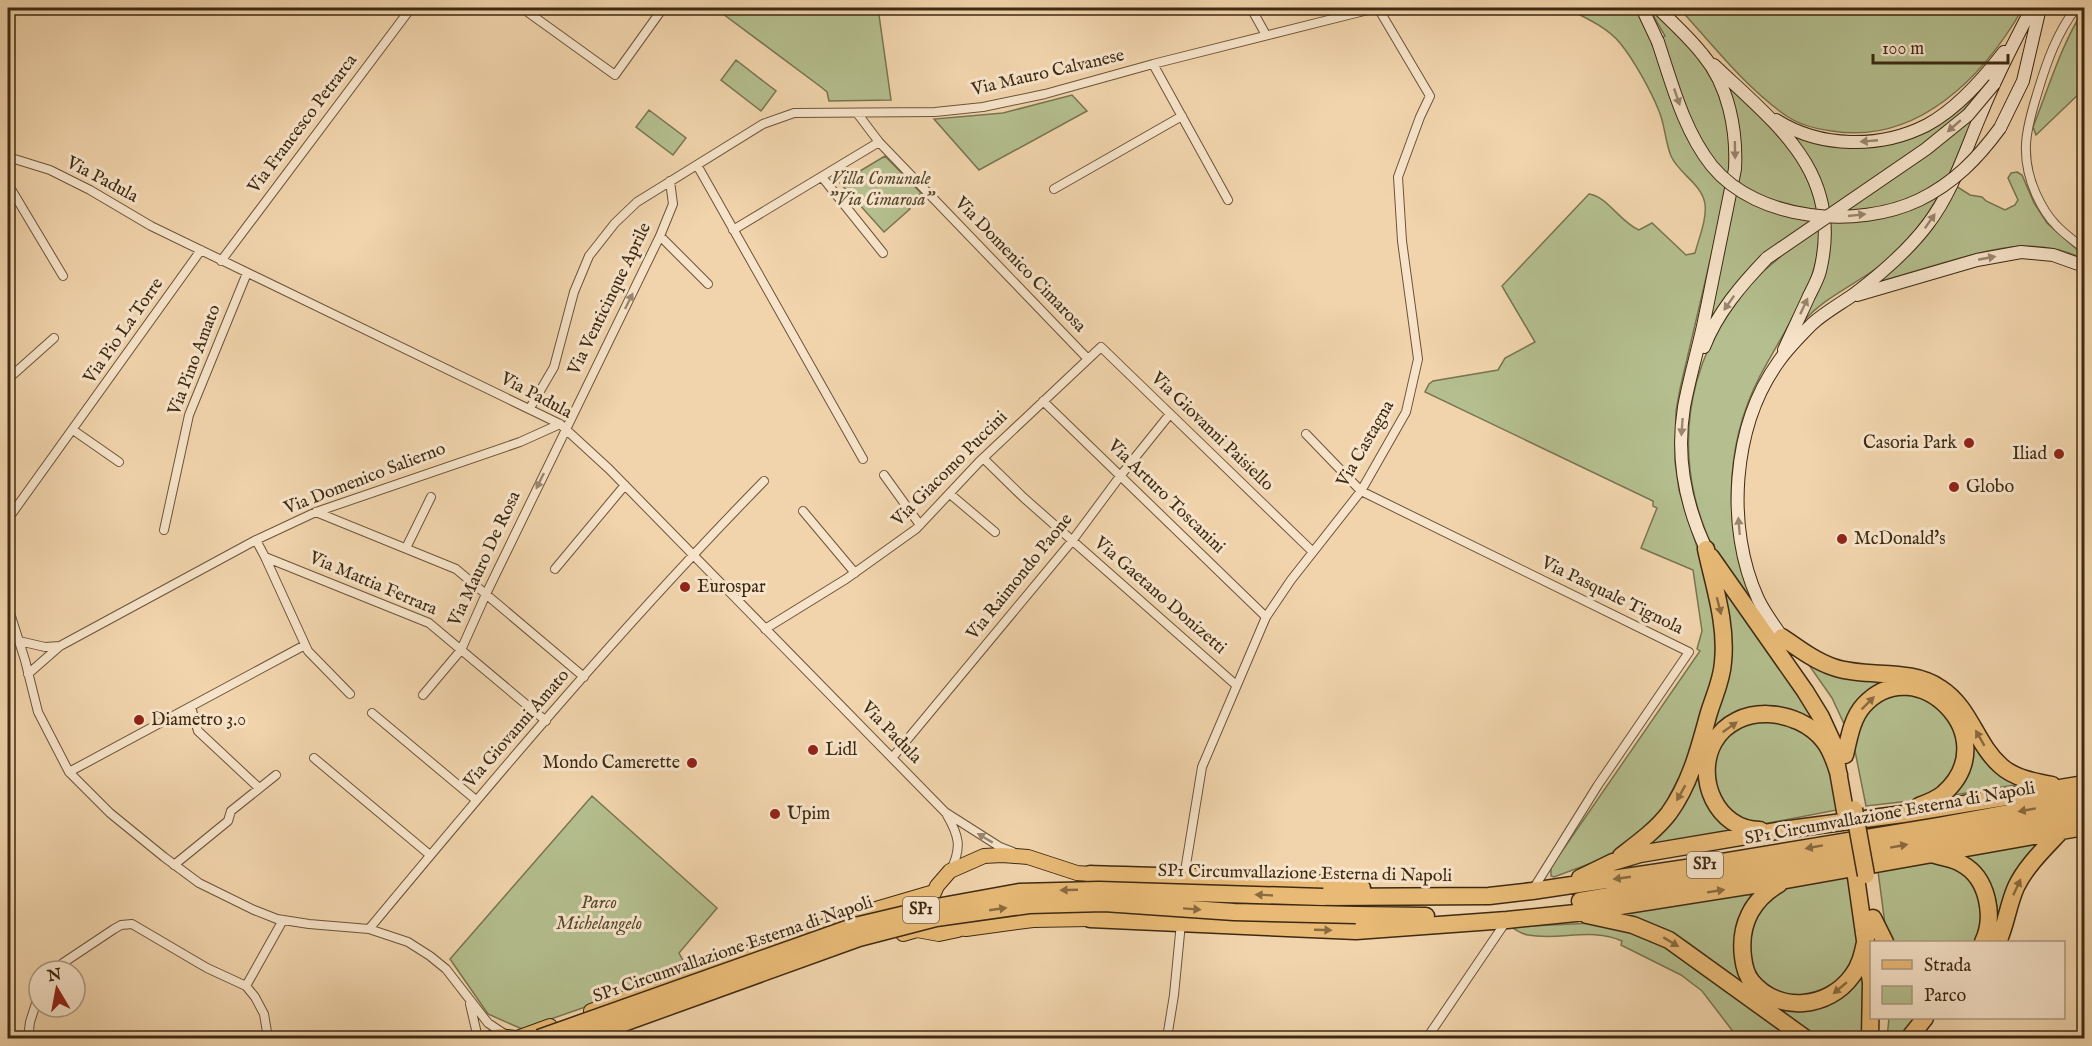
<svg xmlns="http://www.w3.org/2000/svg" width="2092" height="1046" font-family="'IM FELL English',serif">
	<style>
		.green { fill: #b4be8e; stroke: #797450; stroke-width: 1.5 }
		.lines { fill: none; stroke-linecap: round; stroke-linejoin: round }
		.street-casing { stroke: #6b5438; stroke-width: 10 }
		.secondary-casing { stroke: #3e2a12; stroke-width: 14 }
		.primary-casing { stroke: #3e2a12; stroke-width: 16 }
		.highway-casing { stroke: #3e2a12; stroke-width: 19 }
		.street { stroke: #f6e3c9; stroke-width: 8 }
		.secondary { stroke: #f6e3c9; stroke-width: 12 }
		.primary { stroke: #e8ba76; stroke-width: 14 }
		.highway { stroke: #e8ba76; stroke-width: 16 }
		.secondary-bridge-casing { stroke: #3e2a12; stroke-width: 14; stroke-linecap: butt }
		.highway-bridge-casing { stroke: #3e2a12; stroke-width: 19; stroke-linecap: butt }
		.secondary-bridge { stroke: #f6e3c9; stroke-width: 12 }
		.highway-bridge { stroke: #e8ba76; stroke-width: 16 }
		.oneway { fill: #9a866e }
		.oneway2 { fill: #8a6b3f }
		.poi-dot { fill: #8f2418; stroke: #f6e3c9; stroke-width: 2 }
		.labels { text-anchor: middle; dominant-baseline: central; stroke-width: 6; stroke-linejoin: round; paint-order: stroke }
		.shield { fill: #f6e3c9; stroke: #756249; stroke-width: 1.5 }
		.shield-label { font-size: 16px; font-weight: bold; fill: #3e2a12 }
		.street-label { font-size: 18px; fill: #3e2a12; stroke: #f6e3c9 }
		.park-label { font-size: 18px; font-style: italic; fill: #56482b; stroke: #f6e3c9 }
		.poi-label { font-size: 18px; fill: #3e2a12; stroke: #f6e3c9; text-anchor: start }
	</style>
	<rect width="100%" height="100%" fill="#f1d4ac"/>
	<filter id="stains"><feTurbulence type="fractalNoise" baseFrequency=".00333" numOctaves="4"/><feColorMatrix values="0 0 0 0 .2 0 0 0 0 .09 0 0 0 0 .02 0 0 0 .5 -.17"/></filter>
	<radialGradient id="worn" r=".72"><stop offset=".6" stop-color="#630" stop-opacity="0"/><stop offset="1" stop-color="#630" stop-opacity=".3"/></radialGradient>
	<path class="green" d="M715 8H878L891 100 829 101 827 92 821 87Z
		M1566 8H1638L1654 41 1665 36 1649 8H1652C1669 26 1691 45 1705 67 1730 104 1733 145 1727 188L1680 389 1676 411 1675 461 1679 490 1685 510 1714 599 1718 668 1687 762 1661 812 1643 832 1621 848 1597 861 1554 877 1551 876V867L1700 651 1697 649 1702 631 1693 570 1641 548 1657 508 1653 506V501L1425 392 1429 384 1433 381 1498 370 1505 358 1535 342 1502 286 1589 194C1607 196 1621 223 1639 230L1652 223 1686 255 1695 253C1699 238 1707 219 1705 204 1702 184 1679 174 1671 156 1665 141 1665 125 1659 111 1651 91 1634 60 1620 43 1607 27 1584 17 1566 8Z
		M1679 8H2023C1984 76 1918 145 1832 131 1816 129 1799 125 1785 115 1744 86 1712 44 1679 8Z
		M2084 9V89L2036 135 2033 127C2049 87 2061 45 2084 9Z
		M736 60 776 91 761 111 721 80Z
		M1992 69 1981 90 1965 109 1974 117C1952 171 1930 228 1881 265 1856 284 1823 298 1803 322L1825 264 1820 179 1810 159 1786 128 1814 139 1910 133Z
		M1729 84C1757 113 1794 143 1809 182 1840 260 1794 311 1760 376 1722 449 1723 536 1756 609 1739 585 1717 560 1706 532 1666 433 1696 323 1780 257L1772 248C1743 270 1726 297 1708 329L1735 193 1726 88Z
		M1072 95 1087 111 979 170 934 119 1003 113Z
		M649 110 686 138 673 155 636 127Z
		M885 156 921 193 907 206 910 209 884 232 840 183Z
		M2017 172 2022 175 2034 203 2047 223 2082 254 2084 259C2037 237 1998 247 1950 261 1925 268 1900 276 1875 283L1956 186 1970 195 1982 197 1986 201 2005 210 2015 205 2018 200 2008 178 2011 173Z
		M1715 575 1818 723 1761 708 1704 758 1732 831 1645 847 1716 713Z
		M1804 658 1903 680 1846 728 1832 698Z
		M1900 693 1930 698 1954 726 1959 760 1939 789 1918 800 1866 806 1853 741 1871 705Z
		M1784 719 1822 743 1842 809 1763 824 1747 823 1718 799 1713 758 1728 737 1749 723Z
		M1969 738 2021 784 1954 795 1950 794Z
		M592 796 717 908 679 953 689 971 522 1029 488 1014 450 959Z
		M2043 839 1995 928C2003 890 1986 877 1960 854Z
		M1928 860 1951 863 1983 893 1980 942H1891L1886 932 1878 871Z
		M1853 875 1863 942 1835 990 1796 998 1773 989 1760 979 1752 965 1747 930 1752 914 1778 888Z
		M1755 891 1745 904 1736 926 1735 939 1741 969 1788 1006 1863 972 1864 1038H1818L1687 942 1673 934 1616 914Z
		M1594 923 1648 933 1800 1038H1738L1702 991 1681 975 1621 945 1622 941C1591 927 1560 941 1528 935 1522 934 1516 930 1511 927Z
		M1889 1018H1918L1899 1038H1887Z"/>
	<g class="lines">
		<defs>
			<path id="street" d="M522 8 615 75 663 8
				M1251 8 1266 35
				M2076 8C2057 33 2047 61 2038 91 2026 129 2019 156 2036 194 2041 205 2047 216 2056 225 2064 234 2075 241 2084 249
				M1153 64 1228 200
				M857 113 879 142 1087 358
				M8 157 50 170 90 190 151 226 560 424 609 469 945 812 1000 847 1013 852
				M697 165 863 459
				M822 177 883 253
				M8 184 63 276
				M1054 189 1182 116
				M733 230 879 142
				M660 236 708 284
				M221 261 411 8
				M8 379 54 338
				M1043 401 1266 617
				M530 408 554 367 574 292 589 256 615 223 637 202 763 124 794 113 935 112 983 107 1045 94 1153 64 1376 8
				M73 430 119 462
				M1306 434 1361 491 1689 652 1598 785 1532 891
				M983 458 1024 498 1236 685
				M884 475 920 525
				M950 494 995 532
				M803 511 855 573
				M316 512 456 569 584 677
				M8 519 201 250
				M164 530 189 415 247 273
				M256 540 265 557 429 623 546 721
				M406 548 431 497
				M265 557 308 651 350 694
				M555 569 625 485
				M8 607 25 660 38 712 69 772 110 813 164 857 199 883 254 910 277 919 309 924 369 929 408 942 430 956 446 969 488 1023 506 1035
				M765 629 846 579 916 529 979 462 1101 347 1313 552
				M19 641 45 647 60 646
				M28 674 60 646 256 540 316 512 520 442 560 424
				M423 695 461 650 486 594 660 236 673 204 670 181
				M191 707 198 731 259 788
				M372 713 476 800
				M314 758 430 855
				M892 758 1072 541 1121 475 1170 414
				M69 772 305 645
				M947 815C959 836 962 847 951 870
				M174 865 228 821 231 811 276 775
				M1184 877 1202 767 1266 617 1291 580 1361 491 1406 412 1418 359 1402 241 1398 177 1420 117 1430 96 1378 8
				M369 929C496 776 625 623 764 481
				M54 971 63 963 114 929 121 925 132 924 207 968 246 986 255 997 264 1014 268 1038
				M246 986 283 920
				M470 1004 478 1038
				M28 1038 30 1022 39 994
				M1167 1038 1174 995 1181 923
				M1427 1038 1507 920"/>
			<path id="secondary" d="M1642 8 1658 42
				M1658 8C1673 23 1690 38 1703 55 1729 86 1737 131 1735 169 1724 222 1714 274 1703 326 1697 353 1689 380 1684 407 1676 456 1685 504 1706 549
				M1714 65C1777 125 1844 173 1820 271 1818 279 1813 288 1809 296 1801 314 1792 332 1784 350
				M1776 120C1820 148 1880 149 1927 125 1957 109 1983 79 2004 52
				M2000 128 2023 81 2040 8
				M1857 295 1977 260 2021 252 2053 255 2084 266
				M1704 347C1717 313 1742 284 1767 258
				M1782 637C1774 625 1764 612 1758 599 1725 527 1732 426 1779 361 1788 348 1801 335 1812 324 1824 313 1840 304 1853 295 1881 274 1907 252 1928 224 1953 191 1965 151 1981 114 1996 77 2014 42 2032 8"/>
			<path id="primary" d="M1002 855 1028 857 1077 873 1090 874 1098 880 1104 887 1106 901 1101 912 1090 919 1033 920 966 929 951 927 938 920 933 910V895L937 886 950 871 984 856Z
				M903 934 917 930 939 934 958 930
				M591 1011 739 956 859 914 934 892
				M491 1038 499 1036 515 1038
				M517 1038 550 1026"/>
			<path id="highway" d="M1711 557 1805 691 1821 717 1833 743 1845 811
				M1782 637C1798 648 1815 661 1833 667 1868 679 1909 667 1940 688 1971 708 1975 743 2001 766 2014 778 2035 782 2052 785
				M1845 755C1849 738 1852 718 1864 705 1916 648 2008 737 1943 794 1937 799 1927 803 1919 806
				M1760 830C1717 830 1694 778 1714 742 1737 702 1798 708 1824 741 1832 751 1835 763 1839 775
				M1935 855C1944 858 1955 859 1962 864 1988 878 1995 917 1983 942
				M1621 856C1638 843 1656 830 1669 813 1690 784 1699 749 1708 716 1713 698 1722 681 1723 662 1727 624 1714 586 1706 549
				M1090 874C1181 877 1272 878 1362 888
				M1856 877 1871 983 1870 1038
				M1580 878 1613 862 1640 854 1782 830 1903 814 2084 784
				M1779 884C1752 900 1739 925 1743 957 1744 966 1746 975 1752 982 1779 1014 1829 1008 1852 976 1861 965 1863 951 1866 938
				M1323 897 1489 896 1532 891 1686 868 1939 826 2084 799
				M1580 901 2084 814
				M1356 915 1426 916
				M1587 915 1633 925 1669 940 1805 1038
				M1873 918 1885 942
				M1090 919 1356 931 1507 920 1576 913 1785 880 2084 827
				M1998 942C2006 925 2008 905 2016 887 2026 866 2045 848 2061 831
				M1909 1038 1925 1018"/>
		</defs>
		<use href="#street" class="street-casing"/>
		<use href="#secondary" class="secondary-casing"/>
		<use href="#primary" class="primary-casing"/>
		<use href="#highway" class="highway-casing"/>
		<use href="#street" class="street"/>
		<use href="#secondary" class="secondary"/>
		<use href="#primary" class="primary"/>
		<use href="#highway" class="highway"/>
		<defs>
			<path id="secondary-bridge" d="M1658 42C1672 84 1684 131 1712 166 1758 222 1858 229 1919 200 1954 183 1978 158 2000 128
				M1767 258 1926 149 1968 115 1994 84"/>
			<path id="highway-bridge" d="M1854 809 1866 875
				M539 1038 855 926 931 908 1019 892 1099 890 1323 897
				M582 1038 859 938 936 918 1029 905 1104 903 1234 912 1356 915"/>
		</defs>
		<use href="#secondary-bridge" class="secondary-bridge-casing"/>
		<use href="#highway-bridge" class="highway-bridge-casing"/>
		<use href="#secondary-bridge" class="secondary-bridge"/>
		<use href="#highway-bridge" class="highway-bridge"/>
	</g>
	<defs><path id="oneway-solid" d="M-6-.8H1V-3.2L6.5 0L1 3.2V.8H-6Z" transform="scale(1.5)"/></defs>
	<g class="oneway">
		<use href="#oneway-solid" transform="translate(1677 97) rotate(71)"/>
		<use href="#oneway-solid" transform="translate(1954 126) rotate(139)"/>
		<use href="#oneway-solid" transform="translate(1869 141) rotate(175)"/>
		<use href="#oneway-solid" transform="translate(1735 150) rotate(89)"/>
		<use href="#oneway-solid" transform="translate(1857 215) rotate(-6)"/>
		<use href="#oneway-solid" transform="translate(1930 221) rotate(-55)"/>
		<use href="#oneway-solid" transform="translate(1987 258) rotate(-11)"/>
		<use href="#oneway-solid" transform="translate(629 301) rotate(-64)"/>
		<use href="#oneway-solid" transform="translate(1729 303) rotate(125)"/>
		<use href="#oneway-solid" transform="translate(1804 306) rotate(-65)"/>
		<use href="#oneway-solid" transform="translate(1682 427) rotate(94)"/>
		<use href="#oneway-solid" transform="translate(540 481) rotate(116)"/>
		<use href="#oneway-solid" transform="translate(1739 526) rotate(-95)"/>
		<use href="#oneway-solid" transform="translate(985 838) rotate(-149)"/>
	</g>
	<g class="oneway2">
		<use href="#oneway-solid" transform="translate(1719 606) rotate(76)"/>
		<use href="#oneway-solid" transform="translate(1868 703) rotate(-45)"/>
		<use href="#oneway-solid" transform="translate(1730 727) rotate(-35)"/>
		<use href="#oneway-solid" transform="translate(1980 738) rotate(-120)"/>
		<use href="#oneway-solid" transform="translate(1681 793) rotate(119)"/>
		<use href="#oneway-solid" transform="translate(2027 810) rotate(170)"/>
		<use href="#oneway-solid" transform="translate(1899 846) rotate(-10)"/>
		<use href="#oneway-solid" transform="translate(1814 847) rotate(170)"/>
		<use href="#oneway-solid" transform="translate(1622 878) rotate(172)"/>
		<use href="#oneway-solid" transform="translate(2017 887) rotate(-65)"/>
		<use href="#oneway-solid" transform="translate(1069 890) rotate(178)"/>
		<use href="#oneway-solid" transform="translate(1716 891) rotate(-9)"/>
		<use href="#oneway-solid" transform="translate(1264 895) rotate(-177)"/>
		<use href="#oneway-solid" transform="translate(998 909) rotate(-8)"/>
		<use href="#oneway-solid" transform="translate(1192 909) rotate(4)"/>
		<use href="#oneway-solid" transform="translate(1323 930) rotate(2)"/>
		<use href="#oneway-solid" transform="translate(1671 942) rotate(31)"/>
		<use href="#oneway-solid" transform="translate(1840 988) rotate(140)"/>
	</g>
	<g class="poi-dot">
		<circle cx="1969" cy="443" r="6"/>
		<circle cx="2059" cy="454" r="6"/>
		<circle cx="1954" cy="487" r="6"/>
		<circle cx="1842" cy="539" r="6"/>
		<circle cx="685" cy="587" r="6"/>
		<circle cx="139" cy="720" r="6"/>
		<circle cx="813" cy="750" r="6"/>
		<circle cx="692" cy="763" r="6"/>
		<circle cx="775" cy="814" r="6"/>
	</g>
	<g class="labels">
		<g class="shield">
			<rect x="1687" y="852" width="36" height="26" rx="4.5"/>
			<rect x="903" y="897" width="36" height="26" rx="4.5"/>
		</g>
		<g class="shield-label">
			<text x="1705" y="865">SP1</text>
			<text x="921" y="910">SP1</text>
		</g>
		<g class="street-label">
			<text transform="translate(1048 73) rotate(-13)">Via Mauro Calvanese</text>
			<text transform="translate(303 124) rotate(-53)">Via Francesco Petrarca</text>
			<text transform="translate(102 180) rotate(28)">Via Padula</text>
			<text transform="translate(1020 265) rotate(46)">Via Domenico Cimarosa</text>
			<text transform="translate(610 299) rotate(-64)">Via Venticinque Aprile</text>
			<text transform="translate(124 331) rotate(-55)">Via Pio La Torre</text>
			<text transform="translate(195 360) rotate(-69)">Via Pino Amato</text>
			<text transform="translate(536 396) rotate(28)">Via Padula</text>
			<text transform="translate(1212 432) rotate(44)">Via Giovanni Paisiello</text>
			<text transform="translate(1366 444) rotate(-60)">Via Castagna</text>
			<text transform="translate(950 469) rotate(-45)">Via Giacomo Puccini</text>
			<text transform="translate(365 479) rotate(-21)">Via Domenico Salierno</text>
			<text transform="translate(1166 497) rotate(44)">Via Arturo Toscanini</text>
			<text transform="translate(485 559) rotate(-65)">Via Mauro De Rosa</text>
			<text transform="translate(1020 577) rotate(-51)">Via Raimondo Paone</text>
			<text transform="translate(373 584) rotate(23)">Via Mattia Ferrara</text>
			<text transform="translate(1160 596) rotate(41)">Via Gaetano Donizetti</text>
			<text transform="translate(1612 596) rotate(26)">Via Pasquale Tignola</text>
			<text transform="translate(517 729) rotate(-49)">Via Giovanni Amato</text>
			<text transform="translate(891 733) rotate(46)">Via Padula</text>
			<text transform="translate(1890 814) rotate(-10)">SP1 Circumvallazione Esterna di Napoli</text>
			<text transform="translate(1305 874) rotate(1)">SP1 Circumvallazione Esterna di Napoli</text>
			<text transform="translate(733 950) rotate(-19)">SP1 Circumvallazione Esterna di Napoli</text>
		</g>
		<g class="park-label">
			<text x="881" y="179">Villa Comunale<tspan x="881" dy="21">"Via Cimarosa"</tspan></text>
			<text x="599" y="903">Parco<tspan x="599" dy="21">Michelangelo</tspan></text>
		</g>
		<g class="poi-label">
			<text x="1957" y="443" text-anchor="end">Casoria Park</text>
			<text x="2047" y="454" text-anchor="end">Iliad</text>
			<text x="1966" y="487">Globo</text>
			<text x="1854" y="539">McDonald's</text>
			<text x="697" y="587">Eurospar</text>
			<text x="151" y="720">Diametro 3.0</text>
			<text x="825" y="750">Lidl</text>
			<text x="680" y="763" text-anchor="end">Mondo Camerette</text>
			<text x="787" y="814">Upim</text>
		</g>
	</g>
	<rect width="2092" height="1046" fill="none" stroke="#f1d4ac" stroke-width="30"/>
	<rect x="9" y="9" width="2074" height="1028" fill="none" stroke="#3e2a12" stroke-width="3"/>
	<rect x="15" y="15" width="2062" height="1016" fill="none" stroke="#3e2a12" stroke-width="1.5"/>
	<rect x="1870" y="941" width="195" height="78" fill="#f6e3c9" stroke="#ac9980" stroke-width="1.5"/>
	<rect x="1882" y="960" width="30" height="9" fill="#e8ba76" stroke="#ac9980" stroke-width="1.5"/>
	<text x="1924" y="971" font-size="18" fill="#3e2a12">Strada</text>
	<rect x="1882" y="986" width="30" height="18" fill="#b4be8e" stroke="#ac9980" stroke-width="1.5"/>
	<text x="1924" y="1001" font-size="18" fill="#3e2a12">Parco</text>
	<g transform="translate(57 989) rotate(350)"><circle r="28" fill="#f6e3c9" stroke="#ac9980" stroke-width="1.5"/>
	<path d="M0-4.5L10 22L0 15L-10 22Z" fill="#8f2418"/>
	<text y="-9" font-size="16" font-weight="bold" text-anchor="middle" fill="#3e2a12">N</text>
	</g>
	<path d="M1873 54v9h135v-9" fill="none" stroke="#3e2a12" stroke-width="3"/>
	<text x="1882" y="54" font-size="18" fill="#3e2a12" stroke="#f6e3c9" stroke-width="4.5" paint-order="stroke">100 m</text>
	<rect width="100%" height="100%" filter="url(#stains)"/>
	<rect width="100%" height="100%" fill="url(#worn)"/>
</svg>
